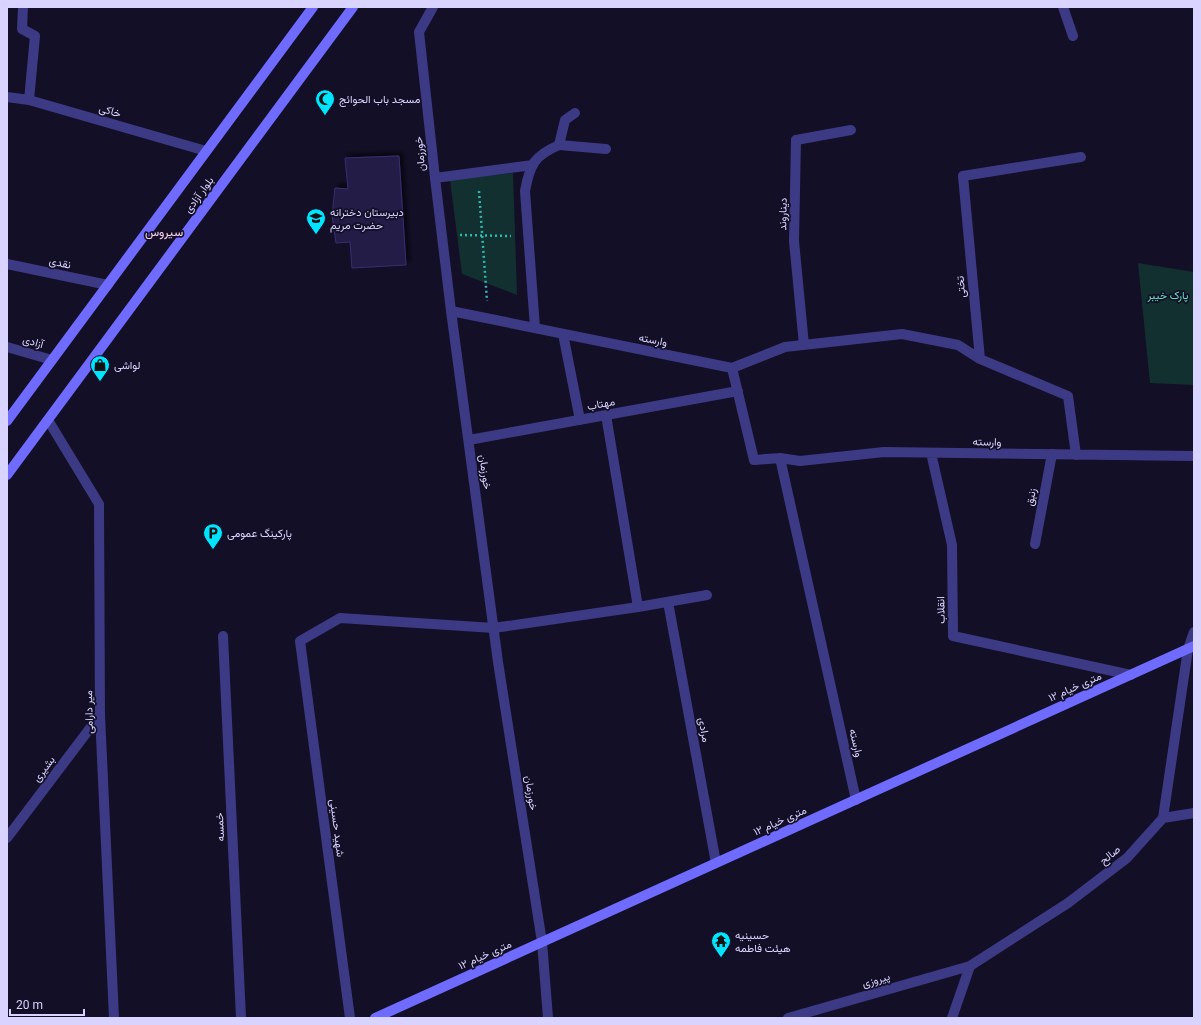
<svg xmlns="http://www.w3.org/2000/svg" width="1201" height="1025" font-family="Roboto,Vazirmatn,sans-serif">
	<style>
		.green { fill: #12302f }
		.building { fill: #241b47; stroke: #3b2d73; filter: url(#shadow) }
		.lines { fill: none; stroke-linecap: round; stroke-linejoin: round }
		.path { stroke: #2fb8b0; stroke-width: 2.5; stroke-dasharray: 2 3; stroke-linecap: butt }
		.lane { stroke: #3d3a85; stroke-width: 10 }
		.street { stroke: #3d3a85; stroke-width: 10 }
		.secondary { stroke: #6f6bff; stroke-width: 10 }
		.labels { text-anchor: middle; dominant-baseline: central; stroke-width: 3.5; stroke-linejoin: round; paint-order: stroke }
		.poi-label { font-size: 11px; fill: #d9d4ff; stroke: #130f26; text-anchor: start }
		.street-label { font-size: 11px; fill: #d9d4ff; stroke: #130f26 }
		.park-label { font-size: 11px; fill: #5fe0c0; stroke: #130f26 }
		.neighbourhood-label { font-size: 12px; fill: #ffd6f0; stroke: #130f26 }
	</style>
	<defs>
		<filter id="shadow"><feDropShadow dx="3.5" dy="-3.5" stdDeviation="2" flood-color="#0009"/></filter>
	</defs>
	<rect width="100%" height="100%" fill="#130f26"/>
	<path class="green" d="M513 173 517 295 462 274 450 180Z
		M1138 263 1194 272V385L1150 383Z"/>
	<path class="building" d="M399 156 406 265 352 268 350 242 336 243 332 215 335 188 348 189 345 158Z"/>
	<g class="lines">
		<path class="path" d="M479 191 487 301
			M460 235 511 236"/>
		<path class="lane" d="M1063 7 1073 36
			M575 113 565 120 559 145 606 149
			M796 140 851 130
			M963 176 1081 157
			M435 178 533 165
			M1035 544 1052 454
			M542 942 548 1018"/>
		<path class="street" d="M23 7 22 29 35 36 29 100
			M433 7 419 32 435 178 451 311 498 662 542 942
			M7 97 29 100 206 151
			M796 140 794 241 804 345
			M963 176 980 359
			M7 264 108 285
			M451 311 732 368
			M535 328 525 191C530 164 534 156 559 145
			M563 334 580 420
			M7 347 52 360
			M732 368 754 460 780 458 800 461 884 452 1194 456
			M732 368 785 347 902 334 958 345 980 359 1068 396 1076 455
			M606 415 638 607
			M48 420 99 504 100 715 114 1018
			M469 440 738 391
			M931 453 952 545 953 636 1131 675
			M780 458 856 800
			M668 602 716 863
			M223 636 241 1018
			M1163 818 1194 813
			M7 838 100 715
			M350 1018 300 641 340 618 494 628 638 607 707 595
			M788 1018 970 966
			M952 1018 970 966 1068 903 1127 858 1163 818 1188 649 1194 632"/>
		<path class="secondary" d="M7 421 313 7
			M7 475 353 7
			M375 1018 1194 646"/>
	</g>
	<defs>
		<symbol id="mosque-pin" viewBox="-11 -11 22 30"><path d="M0 17L-7.5 6A9.5 9.5 0 1 1 7.5 6Z" fill="#00e5ff" stroke="#130f26"/><path d="M3.5-4.9A6 6 0 1 0 3.5 4.9A5 5 0 1 1 3.5-4.9Z" fill="#111"/></symbol>
		<symbol id="school-pin" viewBox="-11 -11 22 30"><path d="M0 17L-7.5 6A9.5 9.5 0 1 1 7.5 6Z" fill="#00e5ff" stroke="#130f26"/><path d="M0-5L7-2L0 1L-7-2ZM-4 1L0 2.5L4 1V4Q0 6-4 4Z" fill="#111"/></symbol>
		<symbol id="shop-pin" viewBox="-11 -11 22 30"><path d="M0 17L-7.5 6A9.5 9.5 0 1 1 7.5 6Z" fill="#00e5ff" stroke="#130f26"/><path d="M-5-2.5h2.3a2.7 3.5 0 0 1 5.4 0H5L5.5 6h-11ZM-1.5-2.5h3a1.5 2.3 0 0 0-3 0Z" fill="#111"/></symbol>
		<symbol id="parking-pin" viewBox="-11 -11 22 30"><path d="M0 17L-7.5 6A9.5 9.5 0 1 1 7.5 6Z" fill="#00e5ff" stroke="#130f26"/><path d="M-3.5-5.5H1a3.5 3.5 0 0 1 0 7H-1V5.5H-3.5ZM-1-3.4V-.6H.8a1.4 1.4 0 0 0 0-2.8Z" fill="#111"/></symbol>
		<symbol id="temple-pin" viewBox="-11 -11 22 30"><path d="M0 17L-7.5 6A9.5 9.5 0 1 1 7.5 6Z" fill="#00e5ff" stroke="#130f26"/><path d="M0-6L5-2H3V0L6.5 2.5H4V6H1.5V3h-3V6H-4V2.5H-6.5L-3 0V-2H-5Z" fill="#111"/></symbol>
	</defs>
	<g fill-rule="evenodd">
		<use href="#mosque-pin" x="314" y="88" width="22" height="30"/>
		<use href="#school-pin" x="305" y="207" width="22" height="30"/>
		<use href="#shop-pin" x="89" y="354" width="22" height="30"/>
		<use href="#parking-pin" x="202" y="522" width="22" height="30"/>
		<use href="#temple-pin" x="710" y="930" width="22" height="30"/>
	</g>
	<g class="labels">
		<g class="poi-label">
			<text x="339" y="99">مسجد باب الحوائج</text>
			<text x="330" y="212">دبیرستان دخترانه<tspan x="330" dy="13">حضرت مریم</tspan></text>
			<text x="114" y="365">لواشی</text>
			<text x="227" y="533">پارکینگ عمومی</text>
			<text x="735" y="935">حسینیه<tspan x="735" dy="13">هیئت فاطمه</tspan></text>
		</g>
		<g class="street-label">
			<text transform="translate(110 111) rotate(16)">خاکی</text>
			<text transform="translate(420 154) rotate(-96)">خورزمان</text>
			<text transform="translate(199 195) rotate(-54)">بلوار آزادی</text>
			<text transform="translate(783 214) rotate(-89)">دیناروند</text>
			<text transform="translate(60 263) rotate(12)">نقدی</text>
			<text transform="translate(961 287) rotate(-95)">تختی</text>
			<text transform="translate(653 340) rotate(11)">وارسته</text>
			<text transform="translate(33 342) rotate(16)">آزادی</text>
			<text transform="translate(601 404) rotate(-10)">مهتاب</text>
			<text transform="translate(987 442) rotate(1)">وارسته</text>
			<text transform="translate(485 472) rotate(82)">خورزمان</text>
			<text transform="translate(1031 497) rotate(-79)">زنبق</text>
			<text transform="translate(941 610) rotate(-91)">انقلاب</text>
			<text transform="translate(1075 687) rotate(-24)">۱۲ متری خیام</text>
			<text transform="translate(89 712) rotate(-91)">میر دارامی</text>
			<text transform="translate(704 730) rotate(80)">مرادی</text>
			<text transform="translate(856 743) rotate(77)">وارسته</text>
			<text transform="translate(44 769) rotate(-53)">بشیری</text>
			<text transform="translate(531 793) rotate(81)">خورزمان</text>
			<text transform="translate(780 821) rotate(-24)">۱۲ متری خیام</text>
			<text transform="translate(220 827) rotate(-93)">خمسه</text>
			<text transform="translate(337 828) rotate(83)">شهید حسینی</text>
			<text transform="translate(1110 855) rotate(-39)">صالح</text>
			<text transform="translate(485 955) rotate(-24)">۱۲ متری خیام</text>
			<text transform="translate(876 980) rotate(-16)">پیروزی</text>
		</g>
		<g class="park-label">
			<text x="1168" y="295">پارک خیبر</text>
		</g>
		<g class="neighbourhood-label">
			<text x="164" y="232">سیروس</text>
		</g>
	</g>
	<rect width="1201" height="1025" fill="none" stroke="#d9d4ff" stroke-width="16"/>
	<path d="M10 1009v6h74v-6" fill="none" stroke="#d9d4ff" stroke-width="2"/>
	<text x="16" y="1009" font-size="12" fill="#d9d4ff" stroke="#130f26" stroke-width="3" paint-order="stroke">20 m</text>
</svg>
